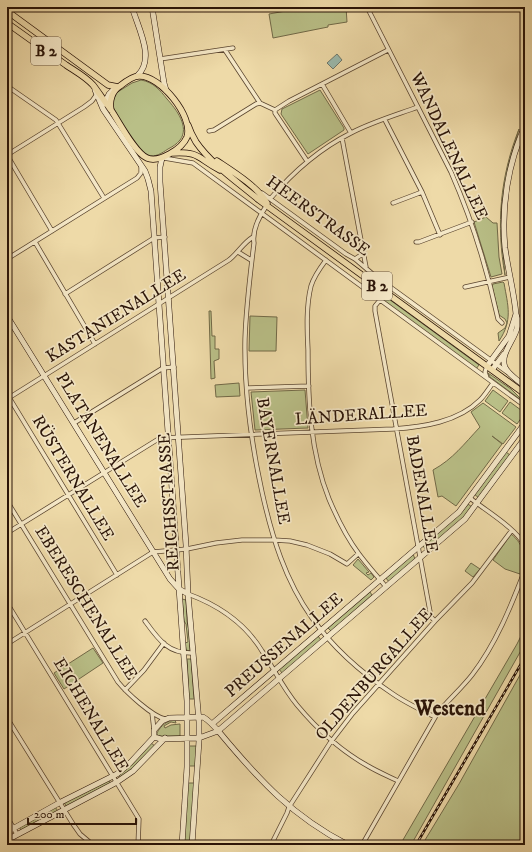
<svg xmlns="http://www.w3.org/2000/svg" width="532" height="852" font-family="'IM FELL DW Pica',serif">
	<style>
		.green { fill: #b9bf87; stroke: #716947 }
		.water { fill: #9abaae; stroke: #6d776b }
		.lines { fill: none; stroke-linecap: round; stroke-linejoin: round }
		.street-casing { stroke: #5a452f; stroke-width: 5 }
		.secondary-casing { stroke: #291307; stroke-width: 6 }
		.primary-casing { stroke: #291307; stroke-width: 7 }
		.street { stroke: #f4e7c6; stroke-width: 3.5 }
		.secondary { stroke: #f4e7c6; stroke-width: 5 }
		.primary { stroke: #eedaa8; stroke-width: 5.5 }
		.rail-casing { stroke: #291307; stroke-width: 2.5 }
		.rail { stroke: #f4e7c6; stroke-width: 1; stroke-dasharray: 3; stroke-linecap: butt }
		.labels { text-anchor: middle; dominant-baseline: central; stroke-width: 3.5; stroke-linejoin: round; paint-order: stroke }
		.shield { fill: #f4e7c6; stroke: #665340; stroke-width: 1 }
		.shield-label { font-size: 16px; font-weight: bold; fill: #291307 }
		.street-label { font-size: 17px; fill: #291307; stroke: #f4e7c6 }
		.district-label { font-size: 21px; font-weight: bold; fill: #291307; stroke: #f4e7c6 }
	</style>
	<rect width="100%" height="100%" fill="#eedaa8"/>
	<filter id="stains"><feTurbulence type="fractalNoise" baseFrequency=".005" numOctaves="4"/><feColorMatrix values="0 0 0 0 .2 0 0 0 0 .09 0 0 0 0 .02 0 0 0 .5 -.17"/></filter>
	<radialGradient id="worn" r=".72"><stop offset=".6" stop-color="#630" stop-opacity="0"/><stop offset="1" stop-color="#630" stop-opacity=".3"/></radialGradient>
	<path class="green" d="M308 7H346L347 22 328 25V27L273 38 269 14Z
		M141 80C153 82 160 90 167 99 176 109 190 127 180 140 177 144 172 147 168 149 162 153 155 158 148 155 136 152 115 115 112 103L116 93 132 83Z
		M320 90 344 128V130L308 154 281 114 282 109Z
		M519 129 509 163 502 204 501 230 505 275C496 225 500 177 519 129Z
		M486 217 493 223H497L499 257 502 274 491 277 474 222Z
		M503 282 504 283C508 306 513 320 499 341L498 333 505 328 507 323 505 319 499 315 492 286 493 284Z
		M385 297H386L479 365 476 369 383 300Z
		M209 311H211L212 336H215V349H219V359L214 361 215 378 211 379Z
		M250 316 277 317 276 351H249Z
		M488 373 511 389 525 403 490 377Z
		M239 383 240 396 216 397 215 385Z
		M305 390 308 428 255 430 251 392Z
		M493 390 508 401 500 412 485 401Z
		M510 402 525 413 517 424 502 413Z
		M483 403 516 427 503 444 492 436 502 444 456 506 442 496 438 497 433 470C453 459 464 444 480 427L471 412Z
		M506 452 510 455 479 498 474 494Z
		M468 504 472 507 464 517 426 550 423 546 460 514Z
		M511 534C525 545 526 559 520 574L505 569 493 560Z
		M413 554 415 559 389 582 386 578Z
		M358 559 369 572 366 573 368 575 371 573 374 577 371 580 353 565Z
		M471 563 480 569 473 577 465 571Z
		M370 592 372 595 331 631 328 628Z
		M182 599 186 600 187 621 189 631 190 651 186 650 185 643 188 642 186 624 184 621Z
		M525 628V642L523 647 411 845H400L517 644Z
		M318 636 321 640 282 673 279 669Z
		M93 648 103 663 64 689 54 673Z
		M187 659H191L194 699H189Z
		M525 666V845H422L459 784Z
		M175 720 176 723 171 722 164 726 165 728 171 725 180 724V736H160L157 735V733C161 725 167 721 175 720Z
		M151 743 155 746 137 765 121 778 118 774Z
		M189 746H197L196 766H188Z
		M109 780 111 784 66 806 64 802Z
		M187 783H195L191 845H184Z
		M55 807 58 811 22 831 19 827Z"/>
	<path class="water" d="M337 54 342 60 333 69 327 63Z"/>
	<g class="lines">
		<defs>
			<path id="street" d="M367 7 368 9 451 172C472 220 487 268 498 319L502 323
				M225 50 260 103
				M160 59 233 48
				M322 84 351 133
				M7 86 56 120 104 198
				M275 110 289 101 388 50
				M275 110V113L307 161
				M385 120 422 192 440 235
				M209 131 214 130 256 104 260 103 275 110
				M342 138 366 267
				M7 155 84 107 92 101 97 94
				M7 155 52 231
				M164 158 193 163 525 406
				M262 193 346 254 355 259 375 276 507 372
				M270 199C293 172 319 149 351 133 372 122 396 115 418 107
				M393 203 422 192
				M267 205C260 215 252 230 254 243 250 275 246 307 245 339 244 391 251 442 262 492 272 537 285 580 312 618 333 648 363 674 393 694 406 703 421 710 435 717
				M35 242 95 344
				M416 242H419L472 222
				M238 252 251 260
				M7 259 137 178 141 173V166
				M355 259 364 253
				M326 260C320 268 314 276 311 286 306 306 307 329 308 350 308 399 310 452 329 499 337 518 347 538 359 554 368 566 377 576 386 587
				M465 287 510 277
				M65 294 154 238 165 237
				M380 300 375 306V311L431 617 435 621
				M487 366 485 372 487 378
				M247 388 309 386
				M7 394 117 575
				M7 399 229 260C238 253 243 243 253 237
				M74 423 163 368 174 367
				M470 498C485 510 517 529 525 546
				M7 501 118 682C127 693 152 716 165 719
				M7 533 160 438 393 429C423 427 458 422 480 400 485 395 489 388 493 383
				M188 594C218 605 245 623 262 651 274 669 283 688 297 705 317 729 341 751 368 766 378 772 388 776 398 781
				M7 603 139 819 138 845
				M145 621C158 639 168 654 193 653
				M7 644 153 552 187 549 216 543 242 540H274L290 541 307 545 330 554 347 564 358 554
				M125 690 144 670 164 643
				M152 713 154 730
				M7 718 73 824 80 834 93 845
				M7 817 17 834
				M271 845 287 813 289 807 330 743 353 713 435 621 472 583 512 530
				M362 845 437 714C448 700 461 689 472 675 496 644 511 606 525 570"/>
			<path id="secondary" d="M132 7C138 28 156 59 137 76
				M152 7 164 83 166 90
				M95 90 103 109 145 171 148 179 151 191 187 701V767L182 845
				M104 104 109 94 115 88
				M525 126C508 163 501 207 505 248 508 270 514 292 516 314 525 333 498 350 505 367 509 376 519 380 525 387
				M162 158 160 167V182L186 545 188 594 199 722V741L192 845
				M7 316 170 579 179 589 188 594
				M487 366 509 336 516 314
				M492 370 504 354
				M212 724 459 512 525 423
				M7 832 59 803 117 774 130 763 154 737
				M7 840 117 782 133 771 165 738
				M348 845C292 816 260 781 220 733 215 727 210 721 203 717L169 718 162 721 154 730V737L161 739 199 738 218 731 465 519 525 438"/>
			<path id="primary" d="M7 11 108 85 118 87
				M7 23C27 37 46 51 66 65 75 71 86 77 93 85 99 93 105 102 111 110 119 122 135 153 147 158 159 163 182 149 187 137 194 117 160 75 139 76 133 76 125 82 120 86 112 91 109 101 111 110
				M188 125C190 131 193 137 196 142 211 164 239 183 259 200L525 394
				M172 153C200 151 198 159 220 170
				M217 161C232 171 258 187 267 203"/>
		</defs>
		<use href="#street" class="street-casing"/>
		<use href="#secondary" class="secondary-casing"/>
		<use href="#primary" class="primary-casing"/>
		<use href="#street" class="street"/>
		<use href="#secondary" class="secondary"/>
		<use href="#primary" class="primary"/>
		<defs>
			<path id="rail" d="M525 224V258
				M416 845 525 657"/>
		</defs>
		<use href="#rail" class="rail-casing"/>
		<use href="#rail" class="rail"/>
	</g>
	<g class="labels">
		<g class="shield">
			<rect x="31" y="37" width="30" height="28" rx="3"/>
			<rect x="362" y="272" width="30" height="28" rx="3"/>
		</g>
		<g class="shield-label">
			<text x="46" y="51">B 2</text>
			<text x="377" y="286">B 2</text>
		</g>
		<g class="street-label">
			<text transform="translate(449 146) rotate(65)">WANDALENALLEE</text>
			<text transform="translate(318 216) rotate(36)">HEERSTRASSE</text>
			<text transform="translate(116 316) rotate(-32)">KASTANIENALLEE</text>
			<text transform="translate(361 415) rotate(-4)">LÄNDERALLEE</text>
			<text transform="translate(101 440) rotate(58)">PLATANENALLEE</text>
			<text transform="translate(273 461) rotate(80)">BAYERNALLEE</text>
			<text transform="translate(73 478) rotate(59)">RÜSTERNALLEE</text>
			<text transform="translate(422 494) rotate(80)">BADENALLEE</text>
			<text transform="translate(169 502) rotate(-94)">REICHSSTRASSE</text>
			<text transform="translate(86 603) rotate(58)">EBERESCHENALLEE</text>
			<text transform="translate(284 645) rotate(-41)">PREUSSENALLEE</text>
			<text transform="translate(374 674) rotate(-49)">OLDENBURGALLEE</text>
			<text transform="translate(91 715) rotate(59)">EICHENALLEE</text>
		</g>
		<g class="district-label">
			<text x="450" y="709">Westend</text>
		</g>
	</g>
	<rect width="532" height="852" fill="none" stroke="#eedaa8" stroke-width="24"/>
	<rect x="8" y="8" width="516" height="836" fill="none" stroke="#291307" stroke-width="2"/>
	<rect x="12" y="12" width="508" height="828" fill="none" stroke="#291307"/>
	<path d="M28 818v6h108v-6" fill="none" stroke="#291307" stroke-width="2"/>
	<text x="34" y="818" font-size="12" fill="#291307" stroke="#f4e7c6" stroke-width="3" paint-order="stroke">200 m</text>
	<rect width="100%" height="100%" filter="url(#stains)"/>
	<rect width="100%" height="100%" fill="url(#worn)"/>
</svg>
